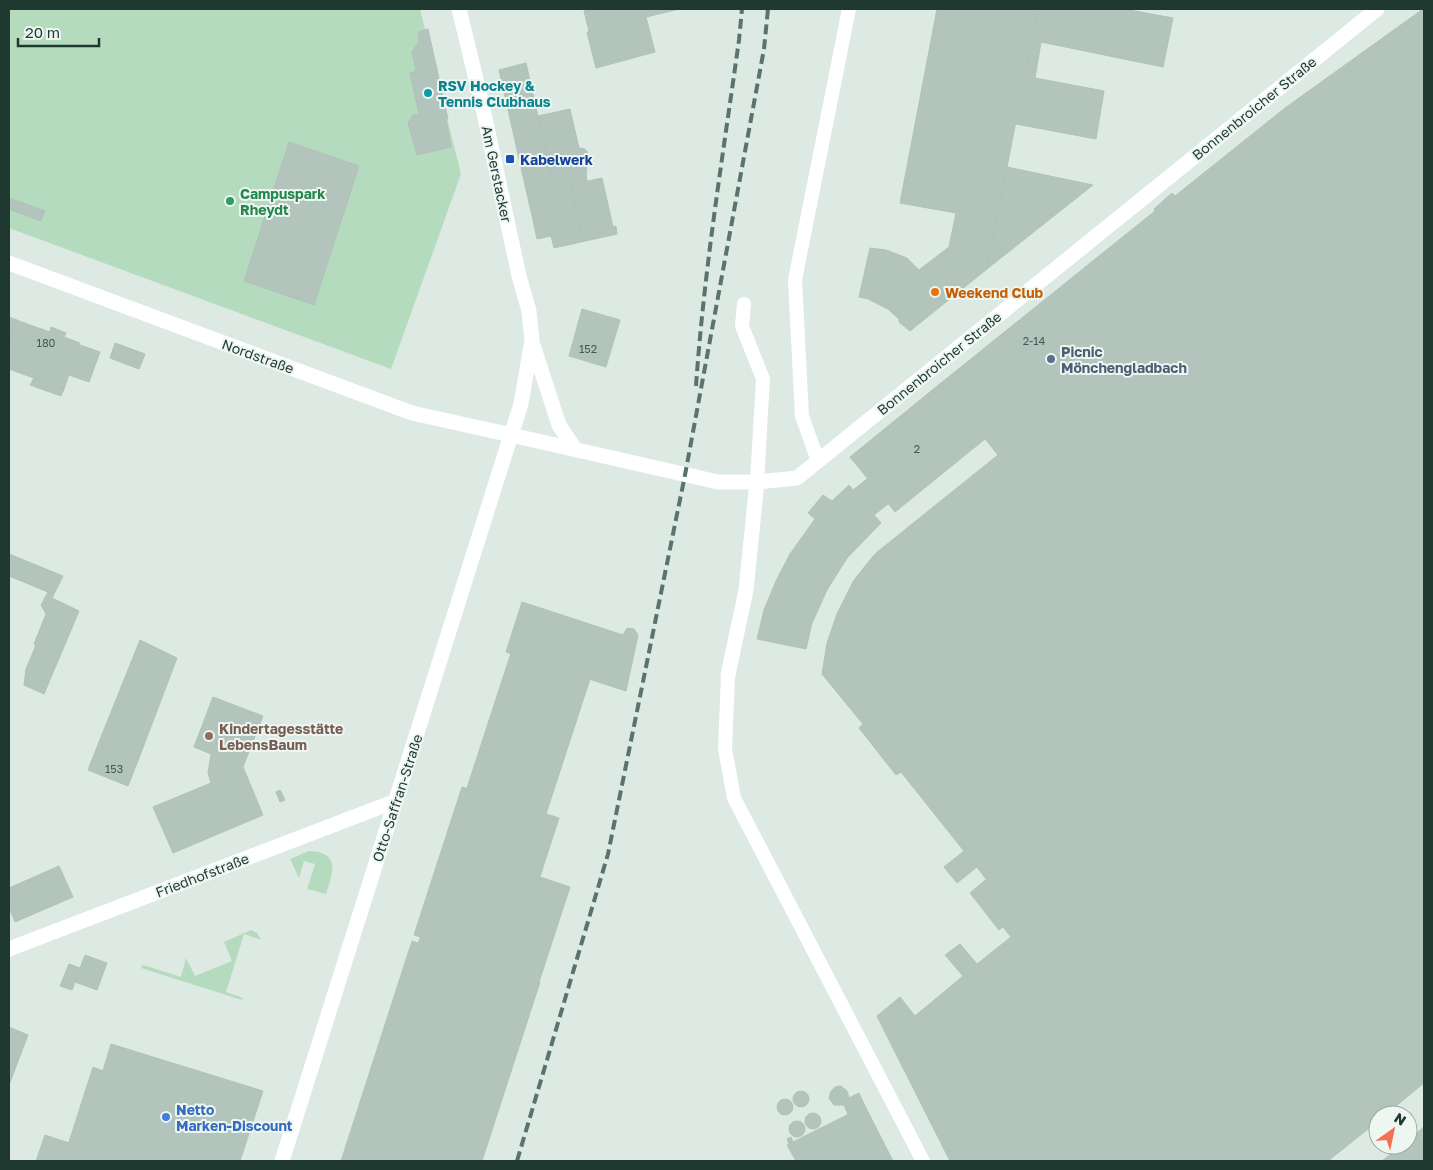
<svg xmlns="http://www.w3.org/2000/svg" width="1433" height="1170" font-family="'Golos Text',sans-serif">
	<style>
		.green { fill: #b5dbbe }
		.building { fill: #b2c4bc; stroke: #b0c2ba }
		.lines { fill: none; stroke-linecap: round; stroke-linejoin: round }
		.service { stroke: #fff; stroke-width: 14 }
		.minor { stroke: #fff; stroke-width: 15 }
		.secondary { stroke: #fff; stroke-width: 15 }
		.rail { stroke: #59746c; stroke-width: 4; stroke-dasharray: 10 5; stroke-linecap: butt }
		.culture-dot { fill: #0f9aa8; stroke: #edf6f1; stroke-width: 2 }
		.transit-dot { fill: #1a4fb4; stroke: #edf6f1; stroke-width: 2 }
		.leisure-dot { fill: #2e9e5b; stroke: #edf6f1; stroke-width: 2 }
		.food-dot { fill: #e8710a; stroke: #edf6f1; stroke-width: 2 }
		.service-dot { fill: #5c6f8a; stroke: #edf6f1; stroke-width: 2 }
		.education-dot { fill: #8d6e63; stroke: #edf6f1; stroke-width: 2 }
		.shop-dot { fill: #3f7fe0; stroke: #edf6f1; stroke-width: 2 }
		.labels { text-anchor: middle; dominant-baseline: central; stroke-width: 4; stroke-linejoin: round; paint-order: stroke }
		.number-label { font-size: 11px; fill: #445b53 }
		.culture-label { font-size: 14px; font-weight: bold; fill: #0d838f; stroke: #edf6f1; text-anchor: start }
		.street-label { font-size: 14px; fill: #1f3830; stroke: #edf6f1 }
		.transit-label { font-size: 14px; font-weight: bold; fill: #164399; stroke: #edf6f1; text-anchor: start }
		.leisure-label { font-size: 14px; font-weight: bold; fill: #27864d; stroke: #edf6f1; text-anchor: start }
		.food-label { font-size: 14px; font-weight: bold; fill: #c56008; stroke: #edf6f1; text-anchor: start }
		.service-label { font-size: 14px; font-weight: bold; fill: #4e5e75; stroke: #edf6f1; text-anchor: start }
		.education-label { font-size: 14px; font-weight: bold; fill: #785e54; stroke: #edf6f1; text-anchor: start }
		.shop-label { font-size: 14px; font-weight: bold; fill: #366cbe; stroke: #edf6f1; text-anchor: start }
	</style>
	<rect width="100%" height="100%" fill="#dde9e3"/>
	<path class="green" d="M9 9H420L461 174 391 369 9 228Z
		M309 851C341 852 333 873 326 894L307 889 315 864 304 861 299 878 290 859Z
		M251 930 257 933 261 940 244 934 226 992 243 998 242 1000 141 968 143 965 181 977 186 958 195 976 232 961 224 942Z"/>
	<path class="building" d="M593 9H679L589 31 584 11Z
		M937 9H1038L987 269 910 331 899 322V319L888 309 868 299 859 297 870 248 886 250 907 258 919 270 949 247 956 213 900 203Z
		M1038 9H1124L1173 18 1163 67 1041 42 1035 78 1104 91 1096 139 1016 124Z
		M1423 9H1424V1083L1385 1115H1378V1121L1328 1161H950L899 1060 929 1034 915 1016 963 976 945 955 960 944 977 964 1031 921 994 873 1030 841 1063 809 1015 756 1001 767 939 691 935 694 929 686 932 682 910 654 928 640 872 571V559L876 553 998 455 941 383 1155 211 1154 209 1172 193 1175 196 1285 108Z
		M646 17 655 52 596 68 587 32Z
		M428 29 448 119H446L451 147 417 155 408 123 413 115 419 114 410 73 416 71 412 52 419 41 418 32Z
		M526 63 554 188 527 194 499 70Z
		M570 109 579 148 585 149 589 155 586 173 587 181 554 188 538 116Z
		M289 142 359 166 314 305 244 281Z
		M1007 167 1093 185 987 269Z
		M602 178 613 227 581 234 571 185Z
		M571 185 576 210 533 220 527 194Z
		M9 198 45 211 41 221 9 209Z
		M576 210 581 234 616 226 617 234 554 248 551 236 537 239 533 220Z
		M582 309 620 320 606 367 569 356Z
		M9 317 17 320 9 341Z
		M16 320 50 332 51 327 66 333 64 337 80 343 64 389 9 369V341Z
		M115 343 145 354 139 369 110 358Z
		M80 345 100 352 89 382 69 375Z
		M34 378 64 389 61 396 30 385Z
		M941 383 985 439 895 512 850 457Z
		M867 479 888 504 874 515 881 523 847 558 827 590 812 623 806 649 757 639 764 610 776 581 790 554 815 519 808 513 823 495 832 501 849 485 853 490Z
		M9 554 63 576 52 598 79 611 44 694 24 685 26 669 36 645 34 644 46 614 41 605 48 592 9 576Z
		M874 555 871 564 874 574 928 640 910 654 932 682 929 686 935 694 939 691 1001 767 1015 756 1063 809 1030 841 986 879 977 867 957 883 944 867 964 851 901 772 896 775 859 728 863 724 822 674 827 643 837 614 854 580Z
		M522 602 623 635 627 628 634 629 638 635 626 691 506 652Z
		M140 640 177 658 139 758 99 742Z
		M511 653 590 679 546 814 467 788Z
		M213 697 263 716 243 767 263 815 173 853 153 807 211 783 208 773 211 754 194 747Z
		M99 742 139 758 128 786 88 770Z
		M462 787 559 818 511 966 414 935Z
		M280 790 285 800 280 802 276 792Z
		M59 866 73 897 15 922 9 907V888Z
		M994 873 1023 911 999 930 970 893Z
		M540 877 570 887 539 982 504 971 506 964 511 966Z
		M1023 911 1031 921 1011 937 1003 927Z
		M421 936 506 964 504 971 540 982 482 1161H341L412 941 418 943Z
		M85 955 107 963 97 990 75 982Z
		M69 964 80 968 72 990 60 986Z
		M900 997 929 1034 899 1060 877 1016Z
		M9 1027 28 1035 9 1085Z
		M111 1044 263 1091 240 1161H63L93 1067 103 1071Z
		M841 1086 847 1091 849 1098 859 1093 865 1106 848 1114 844 1105H834L829 1098 831 1091 835 1087Z
		M793 1099a8 8 0 1 1 16 0a8 8 0 1 1-16 0Z
		M777 1107a8 8 0 1 1 16 0a8 8 0 1 1-16 0Z
		M865 1106 893 1161H796L787 1145 789 1144 787 1139 791 1137 793 1142Z
		M805 1121a8 8 0 1 1 16 0a8 8 0 1 1-16 0Z
		M789 1129a8 8 0 1 1 16 0a8 8 0 1 1-16 0Z
		M1424 1127V1161H1382L1402 1145H1408V1140Z
		M45 1135 69 1143 63 1161H36Z"/>
	<g class="lines">
		<path class="service" d="M744 304 742 326 763 379 757 482
			M818 461 802 416 795 280 849 9
			M728 675 725 749 734 798 923 1161"/>
		<path class="minor" d="M459 9 482 104 519 276 529 311 532 340 521 404 511 435 718 482H757L797 478 1377 9
			M533 345 559 425 575 449
			M728 675 746 590 757 482
			M9 949 396 801"/>
		<path class="secondary" d="M9 263 412 413 511 435 282 1161"/>
		<path class="rail" d="M696 386C704 270 723 155 739 40L742 9
			M517 1161 608 854 685 475 764 49 768 9"/>
	</g>
	<circle class="culture-dot" cx="428" cy="93" r="5"/>
	<rect class="transit-dot" x="505" y="154" width="10" height="10" rx="2.5"/>
	<circle class="leisure-dot" cx="230" cy="201" r="5"/>
	<circle class="food-dot" cx="935" cy="292" r="5"/>
	<circle class="service-dot" cx="1051" cy="359" r="5"/>
	<circle class="education-dot" cx="209" cy="736" r="5"/>
	<circle class="shop-dot" cx="166" cy="1117" r="5"/>
	<g class="labels">
		<g class="number-label">
			<text x="1034" y="340">2-14</text>
			<text x="46" y="342">180</text>
			<text x="588" y="348">152</text>
			<text x="917" y="448">2</text>
			<text x="114" y="768">153</text>
		</g>
		<g class="culture-label">
			<text x="438" y="85">RSV Hockey &amp;<tspan x="438" dy="16">Tennis Clubhaus</tspan></text>
		</g>
		<g class="street-label">
			<text transform="translate(1254 108) rotate(-39)">Bonnenbroicher Straße</text>
			<text transform="translate(497 174) rotate(78)">Am Gerstacker</text>
			<text transform="translate(258 356) rotate(20)">Nordstraße</text>
			<text transform="translate(939 363) rotate(-39)">Bonnenbroicher Straße</text>
			<text transform="translate(397 798) rotate(-72)">Otto-Saffran-Straße</text>
			<text transform="translate(202 875) rotate(-21)">Friedhofstraße</text>
		</g>
		<g class="transit-label">
			<text x="520" y="159">Kabelwerk</text>
		</g>
		<g class="leisure-label">
			<text x="240" y="193">Campuspark<tspan x="240" dy="16">Rheydt</tspan></text>
		</g>
		<g class="food-label">
			<text x="945" y="292">Weekend Club</text>
		</g>
		<g class="service-label">
			<text x="1061" y="351">Picnic<tspan x="1061" dy="16">Mönchengladbach</tspan></text>
		</g>
		<g class="education-label">
			<text x="219" y="728">Kindertagesstätte<tspan x="219" dy="16">LebensBaum</tspan></text>
		</g>
		<g class="shop-label">
			<text x="176" y="1109">Netto<tspan x="176" dy="16">Marken-Discount</tspan></text>
		</g>
	</g>
	<rect width="1433" height="1170" fill="none" stroke="#1f3830" stroke-width="20"/>
	<g transform="translate(1393 1130) rotate(33)"><circle r="24" fill="#edf6f1" stroke="#9baaa4"/>
	<path d="M0-4L9 19L0 12L-9 19Z" fill="#f27252"/>
	<text y="-8" font-size="14" font-weight="bold" text-anchor="middle" fill="#1f3830">N</text>
	</g>
	<path d="M18 38v8h81v-8" fill="none" stroke="#1f3830" stroke-width="2.5"/>
	<text x="25" y="38" font-size="15" fill="#1f3830" stroke="#edf6f1" stroke-width="4" paint-order="stroke">20 m</text>
</svg>
